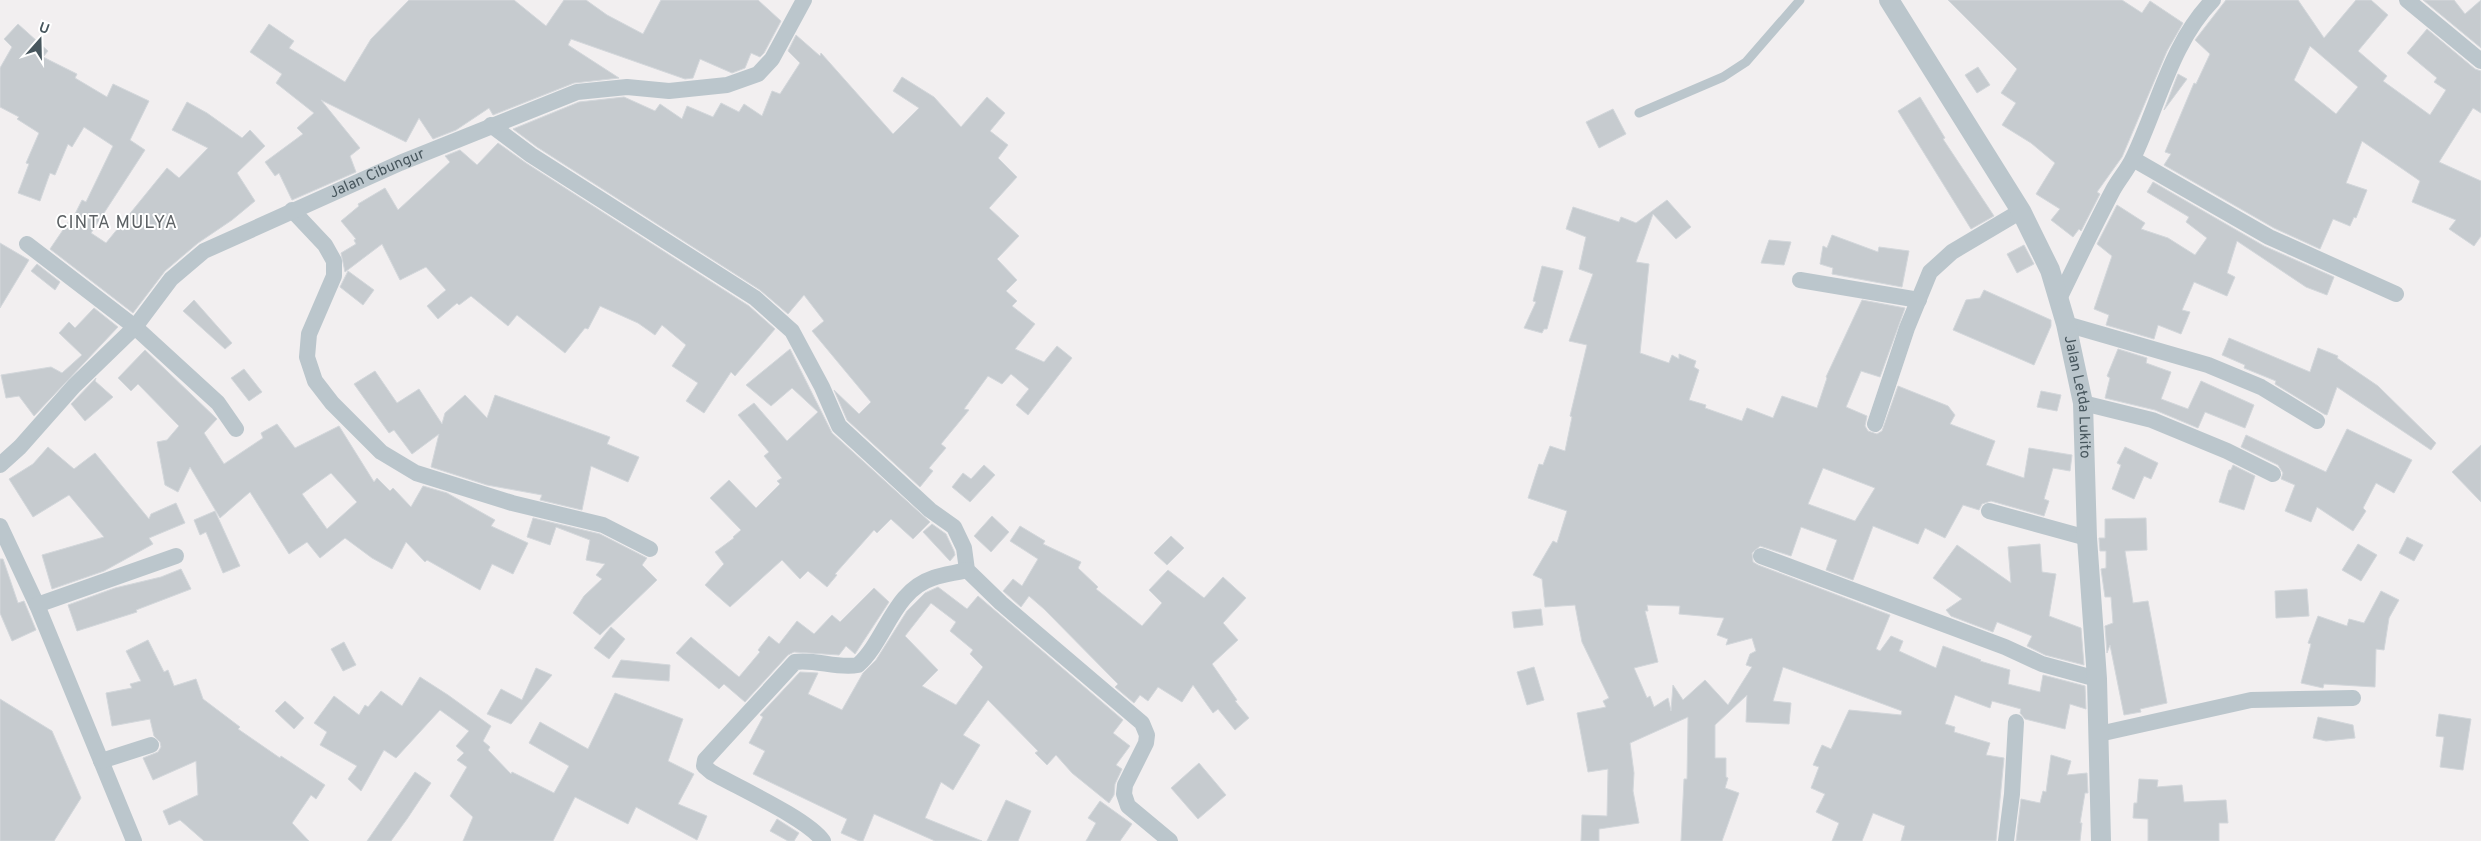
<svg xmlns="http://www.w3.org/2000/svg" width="2481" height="841" font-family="Overpass,sans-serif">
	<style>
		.building { fill: #c6cbcf; stroke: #d3d7db; fill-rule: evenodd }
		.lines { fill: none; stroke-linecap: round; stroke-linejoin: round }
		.service { stroke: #bbc6cc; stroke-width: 9 }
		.minor { stroke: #bbc6cc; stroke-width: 16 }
		.tertiary { stroke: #bbc6cc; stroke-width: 20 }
		.labels { text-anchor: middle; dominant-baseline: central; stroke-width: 4; stroke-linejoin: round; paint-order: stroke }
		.street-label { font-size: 15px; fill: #47565d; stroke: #fff }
		.quarter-label { font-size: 18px; letter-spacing: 1px; fill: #5c6164; stroke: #fff }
	</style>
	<rect width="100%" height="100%" fill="#f2eff0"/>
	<path class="building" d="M409 0H514L546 26 564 0H586L607 15 643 34 661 0H758L781 21 764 53 760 57 751 53 745 68 732 73 700 59 693 78 685 79 571 39 568 45 619 78 574 83 493 115 489 108 456 130 433 139 419 118 406 142 321 100 360 148 350 156 356 172 292 200 279 173 275 176 265 162 303 134 297 128 314 113 276 83 282 74 250 52 269 24 294 41 289 48 345 82 371 39Z
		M1948 0H2122L2142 13 2150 1 2183 23 2167 51 2122 157 2097 192 2100 194 2081 231 2079 229 2073 237 2051 220 2060 209 2036 194 2055 163 2031 143 2002 125 2016 103 2001 93 2017 69Z
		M2226 0H2298L2324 38 2356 0H2371L2388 15 2358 51 2387 76 2383 81 2430 115 2446 90 2434 82 2437 78 2407 53 2427 29 2475 69 2481 71V113L2473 108 2439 162 2481 181V236L2474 246 2449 229 2456 220 2412 202 2420 181 2362 141 2346 183 2367 190 2356 218 2354 217 2350 226 2333 219 2320 249 2274 228 2164 165 2171 154 2165 152 2194 83 2196 84 2210 54 2195 40ZM2310 46 2358 87 2336 114 2294 80Z
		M2423 0H2454L2465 14 2481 0V48Z
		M18 24 48 51 43 57 77 74 75 78 107 97 113 84 149 101 130 140 145 150 91 233 106 243 167 168 179 178 208 148 172 130 187 102 207 113 242 138 250 130 265 146 237 173 255 201 232 220 198 243 165 271 133 313 50 249 69 221 71 222 82 200 86 202 113 146 84 127 72 147 68 144 55 175 50 173 40 201 18 193 29 164 26 163 39 133 17 119 19 117 0 107V68L12 47 4 39Z
		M796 35 820 56 821 53 893 134 919 108 893 91 902 77 934 97 961 127 987 97 1005 113 990 131 1008 145 998 158 1017 177 989 208 1019 236 997 259 1017 280 1006 291 1017 301 1012 306 1035 324 1015 349 1044 362 1057 346 1072 358 1028 415 1016 405 1029 389 1011 374 1002 384 988 376 964 409 969 410 941 444 946 448 929 468 933 471 920 487 847 420 834 390 859 414 871 402 812 331 824 321 804 295 788 314 760 290 537 147 513 129 579 102 624 97 655 111 660 104 682 119 687 106 713 117 721 103 739 112 744 104 762 116 772 91 780 94 800 63 788 51Z
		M1978 67 1990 85 1977 93 1965 75Z
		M2178 74 2187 79 2164 110 2176 79Z
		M1920 97 1945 138 1943 139 1994 216 1971 229 1898 111Z
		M1613 109 1626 134 1599 148 1586 122Z
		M498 143 526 163 749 306 775 329 735 376 731 372 704 413 686 401 698 383 672 366 686 345 662 325 655 335 638 323 600 306 588 329 585 328 565 353 517 315 508 326 471 296 459 305 457 303 438 319 427 306 446 290 426 267 400 280 382 244 345 272 341 253 356 244 354 240 356 239 341 221 359 206 358 204 385 188 398 210 450 162 445 156 460 150 477 165Z
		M2153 182 2264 246 2334 277 2327 295 2306 287 2237 241 2227 273 2235 277 2227 296 2194 282 2182 310 2190 312 2181 334 2158 325 2154 339 2106 325 2109 315 2094 309 2112 256 2097 244 2117 205 2145 223 2141 229 2168 238 2195 255 2207 238 2186 222 2189 217 2147 192Z
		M1667 200 1691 227 1676 239 1653 214 1636 262 1649 264 1640 353 1669 363 1672 355 1679 359V354L1696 361 1694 367 1699 370 1689 400 1706 405 1705 408 1742 421 1747 408 1773 418 1782 396 1817 408 1827 378 1826 377 1862 300 1905 308 1880 377 1861 371 1846 407 1867 416 1865 426 1868 431 1877 434 1882 431 1898 386 1948 406 1955 415 1950 424 1995 441 1986 465 2024 478 2029 448 2072 455 2070 471 2053 468 2044 499 2049 501 2044 516 1991 501 1982 504 1979 510 1963 505 1945 538 1925 528 1918 544 1873 526 1853 580 1826 570 1837 540 1801 527 1791 556 1760 546 1752 553 1753 562 1758 565 1890 615 1876 649 1880 651 1891 636 1903 641 1899 651 1936 668 1943 646 1981 660 1980 661 2010 670 2008 684 2040 692 2043 675 2085 686 2086 709 2070 704 2065 729 2025 719 2020 713 2021 709 1992 701 1990 708 1955 695 1945 724 1955 727 1954 732 1990 743 1986 755 2004 758 1996 841H1901L1905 826 1873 813 1862 841H1832L1839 823 1816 812 1825 794 1811 788 1819 767 1813 765 1822 745 1831 749 1849 710 1901 715 1902 711 1783 667 1773 701 1791 703 1789 724 1746 722 1747 695 1715 725V758H1726V777L1728 778 1725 788 1739 793 1722 841H1681L1684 779H1687L1688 717 1630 743 1634 773 1633 791 1639 823 1599 829V841H1581L1582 815 1607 816 1608 769 1588 772 1577 713 1606 707 1603 701 1609 698 1582 642 1575 605 1545 607 1542 579 1533 575 1553 541 1557 543 1567 511 1528 498 1539 464 1543 465 1550 446 1565 451 1572 417 1570 416 1587 345 1569 341 1593 274 1579 269 1586 237 1566 229 1573 207 1619 222 1621 217 1636 223ZM1823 468 1875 488 1855 521 1808 504ZM1647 605 1680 606 1679 614 1724 618 1717 635 1728 639 1726 645 1752 638 1756 651 1750 654 1746 665 1752 667 1728 705 1705 680 1683 700 1673 685 1671 711 1668 698 1654 707 1650 696 1647 698 1634 668 1658 662 1645 611H1648Z
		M1832 235 1878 252 1879 247 1909 251 1902 287 1832 274 1833 268 1820 264 1823 246 1827 248Z
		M1769 240 1791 242 1784 265 1761 263Z
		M0 243 29 260 0 308Z
		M2024 245 2034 264 2017 273 2007 254Z
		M37 264 60 282 55 290 31 271Z
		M1542 266 1563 271 1547 329H1544L1542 333 1524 328 1536 302 1533 301Z
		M348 271 374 290 363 305 340 287Z
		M1984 290 2051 320V326L2034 365 1953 330 1966 300 1980 298Z
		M194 300 232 343 225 349 183 311Z
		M94 308 118 327 34 416 19 396 6 398 1 375 51 367 62 373 82 355 59 333 69 322 75 328Z
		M2229 338 2310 372 2318 348 2338 356 2337 358 2378 386 2436 443 2431 450 2337 387 2327 415 2324 414 2275 384 2276 381 2244 368 2245 365 2222 355Z
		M790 349 832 433 930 522 913 539 891 519 877 533 874 530 835 574 837 575 827 587 808 571 800 579 782 560 730 607 705 585 724 564 715 552 734 538 733 537 741 530 710 498 729 480 756 508 780 484 777 481 782 478 764 456 769 452 738 415 754 403 787 441 818 412 792 388 771 406 746 385Z
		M2118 349 2147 358 2146 363 2171 372 2161 399 2188 409 2201 381 2254 405 2245 428 2205 412 2198 428 2155 410 2105 398 2110 378 2107 376Z
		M145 350 217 419 204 433 224 464 263 438 261 433 277 424 295 448 339 426 374 482 377 478 390 491 393 488 411 507 423 486 447 493 495 520 491 526 528 543 513 574 492 564 480 590 427 560 425 562 406 542 392 569 372 558 345 538 320 558 307 542 289 554 250 492 220 518 190 467 178 492 165 485 157 442 167 440 179 426 138 384 131 391 118 378ZM331 473 357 502 327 529 302 494Z
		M244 369 262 392 249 401 231 378Z
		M375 371 397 403 419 389 442 424 445 413 465 395 487 418 495 395 610 437 607 444 639 457 628 482 591 466 582 510 540 500 542 495 487 485 431 467 439 434 412 454 394 430 389 433 354 384Z
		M96 378 95 381 113 397 85 421 71 404Z
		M2041 391 2061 395 2057 411 2037 407Z
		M2347 429 2412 460 2394 493 2376 483 2363 508 2366 511 2353 531 2317 507 2311 522 2285 511 2295 485 2281 479 2283 473 2278 465 2241 447 2246 435 2326 472Z
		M2481 445V502L2452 472Z
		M48 447 74 469 95 453 149 519 151 514 176 503 185 523 149 538 153 544 104 571 52 589 42 555 104 537 69 495 33 517 9 479 33 464Z
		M2125 447 2158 463 2151 479 2144 476 2134 499 2112 489 2121 465 2117 463Z
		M984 465 995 475 970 502 952 487 963 473 971 479Z
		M2233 465 2255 476 2244 510 2219 502 2229 470H2231Z
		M215 511 240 566 223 573 206 532 200 535 194 520Z
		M992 516 1009 532 991 552 974 536Z
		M533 518 600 534 647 558 642 565 657 580 600 635 573 613 584 596 602 579 596 575 605 564 586 560 590 540 556 527 550 545 527 537Z
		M2146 518 2147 550 2125 551 2133 603 2148 601 2167 703 2140 709 2141 712 2124 715 2110 645 2107 653 2105 626 2113 623 2111 597H2105L2101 569 2106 568V551H2100L2099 538H2105V519Z
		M932 524 946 534 954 551 955 555 950 561 923 532Z
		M1020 526 1045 541 1043 544 1081 562 1078 568 1098 587 1096 589 1142 626 1162 603 1149 590 1168 570 1204 598 1223 577 1246 598 1223 623 1238 640 1212 664 1237 700 1235 701 1249 718 1235 730 1218 709 1213 713 1193 685 1182 702 1158 687 1148 701 1140 695 1134 703 1115 687 1118 684 1044 609 1029 596 1021 607 1003 591 1013 579 1022 586 1038 559 1010 541Z
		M1171 536 1184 548 1167 565 1154 553Z
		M2407 537 2423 545 2414 561 2399 553Z
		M2040 544 2042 572 2056 574 2049 616 2081 628 2084 665 2045 655 2027 646 2032 636 1997 622 1993 632 1951 616 1946 610 1962 599 1933 578 1957 545 2011 583 2008 547Z
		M2358 544 2377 555 2361 581 2342 570Z
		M0 559H3L18 603 24 601 36 630 12 641 0 613Z
		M181 569 191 589 136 610 137 612 77 631 68 605 115 588 161 577Z
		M938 587 967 609 978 596 1123 720 1113 733 1130 746 1116 765 1122 769 1115 784 1114 795 1109 803 1072 773 1056 755 1047 765 1035 753 1038 751 988 700 963 735 980 745 953 790 941 782 925 818 982 841H935L874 814 863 841H859L841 833 847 819 753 774 765 751 749 743 763 717 760 715 800 672 818 673 808 694 842 710 863 673 876 660 907 611 925 593ZM931 603 956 622 950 631 973 650 970 654 983 667 956 705 922 686 938 670 905 636Z
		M874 588 889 602 855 654 846 646 839 655 794 652 788 655 745 702 724 684 719 689 676 653 691 637 739 677 760 652 758 650 769 636 779 644 797 621 814 634 832 615 840 622Z
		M2307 589 2309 616 2276 618 2275 591Z
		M2381 591 2399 600 2389 618 2384 650 2376 649 2375 687 2324 684 2323 688 2301 683 2311 644 2308 643 2318 616 2347 626 2349 619 2364 623Z
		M1541 609 1543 625 1514 628 1512 612Z
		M611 627 625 639 609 659 594 648Z
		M148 640 164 672 168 670 174 686 196 679 203 699 240 727 238 729 280 758 281 756 325 785 316 799 311 795 292 823 309 841H204L180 820 169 825 163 811 198 795 196 761 153 780 143 758 158 752 161 747 160 742 154 736 150 719 112 726 106 693 132 688 130 684 141 681 126 651Z
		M344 642 356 665 343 671 331 649Z
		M621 660 670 665 669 681 612 677Z
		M1534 667 1544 700 1527 705 1517 672Z
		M536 668 552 675 511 724 487 714 501 689 522 700Z
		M420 677 448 695 491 726 483 741 490 747 488 750 511 774 512 772 554 793 569 766 529 743 540 722 588 749 615 693 683 719 668 761 694 774 678 804 707 816 697 840 636 807 628 824 575 797 553 841H463L473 817 450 796 467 767 457 760 464 753 456 746 469 731 440 710 396 758 384 750 361 791 348 779 357 766 320 745 327 732 314 723 334 696 359 715 365 705 368 707 381 691 402 706Z
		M0 699 52 731 81 798 54 841H0Z
		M285 701 304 718 294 729 275 711Z
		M2439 714 2471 719 2463 770 2440 767 2444 737 2436 736Z
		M2318 717 2353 725 2355 738 2326 741 2313 738Z
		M2051 755 2071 761 2067 775 2087 773 2088 793H2085L2080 823H2082L2080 841H2016L2021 799 2040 803 2043 791 2046 792Z
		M1199 763 1226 795 1198 819 1171 788Z
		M415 772 431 783 407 819 391 841H367Z
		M2139 779 2158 780 2157 787 2182 785 2184 802 2226 800 2228 823H2219V841H2148V819L2133 818 2134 803H2137Z
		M1006 800 1031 811 1018 841H987Z
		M1100 801 1132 824 1120 841H1086L1096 823 1088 818Z
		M777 819 799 833 794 841H788L770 831Z"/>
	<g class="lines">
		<path class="service" d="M1639 113 1723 77 1746 62 1800 0"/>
		<g class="minor">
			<path d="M2407 0 2481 61"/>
			<path d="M491 125 531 155 755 298 792 331 822 387 839 426 930 510 954 527 964 548 967 570 1001 603 1142 723 1147 735 1146 743 1125 785 1124 794 1128 806 1170 841"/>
			<path d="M2133 159 2269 237 2396 294"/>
			<path d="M292 210 325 245 334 261V276L309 334 307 357 315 381 332 403 381 452 416 473 512 503 603 525 650 549"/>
			<path d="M27 244 135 327 218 403 236 429"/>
			<path d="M1800 280 1919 300"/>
			<path d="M2059 299C2077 262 2094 226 2113 190 2119 179 2128 169 2133 158 2159 104 2171 43 2213 0"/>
			<path d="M2066 324 2208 365 2261 387 2317 421"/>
			<path d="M2083 403 2152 420 2227 451 2273 474"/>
			<path d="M1875 424 1907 328 1930 272 1952 252 2021 211"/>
			<path id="s1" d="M0 465 20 447 74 386 135 327 171 279 204 251 400 163 577 92 627 87 669 91 727 85 758 74 772 59 804 0"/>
			<path d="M1989 511 2087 538"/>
			<path d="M0 526 37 605 134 841"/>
			<path d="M1761 556 2005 647 2042 664 2097 679"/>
			<path d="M37 605 176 556"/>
			<path d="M2099 734 2251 700 2353 698"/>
			<path d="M101 761 151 745"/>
			<path d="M823 841C808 819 737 787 711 772L704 766 705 760 795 662C816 659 837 669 858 665 886 640 893 591 933 578 944 574 956 573 967 570"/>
			<path d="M2006 841 2012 794 2016 722"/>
		</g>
		<path class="tertiary" id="s2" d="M1889 0 2021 211 2050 270 2066 324 2083 403 2087 538 2097 679 2101 841"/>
	</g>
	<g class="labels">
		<g class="street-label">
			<text stroke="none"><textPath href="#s1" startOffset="486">Jalan Cibungur</textPath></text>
			<text stroke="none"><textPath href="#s2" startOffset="445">Jalan Letda Lukito</textPath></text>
		</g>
		<g class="quarter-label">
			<text x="117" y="223">CINTA MULYA</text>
		</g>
	</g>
	<g transform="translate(40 40) rotate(20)" stroke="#ffffff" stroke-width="4" paint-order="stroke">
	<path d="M0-4L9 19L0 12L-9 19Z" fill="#47565d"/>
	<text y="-8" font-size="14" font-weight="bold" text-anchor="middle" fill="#47565d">U</text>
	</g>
</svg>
